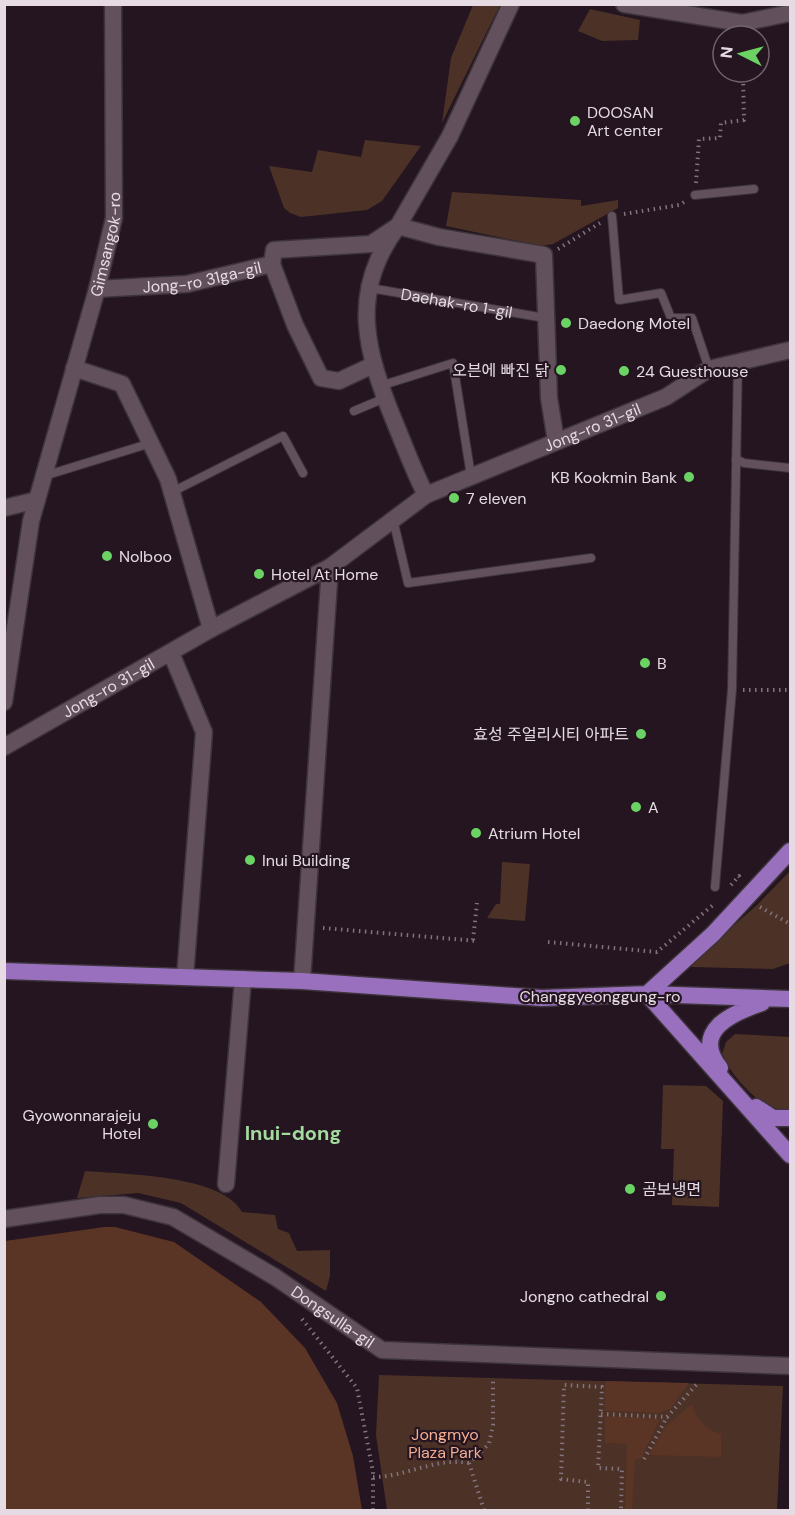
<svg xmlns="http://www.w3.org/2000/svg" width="795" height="1515" font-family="'DM Sans','Noto Sans KR',sans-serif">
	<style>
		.green { fill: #4c3126 }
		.forest { fill: #5a3424 }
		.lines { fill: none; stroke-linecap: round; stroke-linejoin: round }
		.service-casing { stroke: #3d333a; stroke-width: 10 }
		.minor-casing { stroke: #3d333a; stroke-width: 19 }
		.tertiary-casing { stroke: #3d333a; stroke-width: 19 }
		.primary-casing { stroke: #3d333a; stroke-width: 19 }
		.path { stroke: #81747e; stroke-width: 4; stroke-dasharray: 1.5 4.5; stroke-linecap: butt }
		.service { stroke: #62505c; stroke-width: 8 }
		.minor { stroke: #62505c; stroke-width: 16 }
		.tertiary { stroke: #62505c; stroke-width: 16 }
		.primary { stroke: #9970bd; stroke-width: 16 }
		.poi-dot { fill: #6bd363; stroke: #241520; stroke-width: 2 }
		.labels { text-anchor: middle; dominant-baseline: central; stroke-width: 4.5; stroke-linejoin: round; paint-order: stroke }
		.poi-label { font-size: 16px; fill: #e6dbe3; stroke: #241520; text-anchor: start }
		.street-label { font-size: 16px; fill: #e6dbe3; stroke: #241520 }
		.park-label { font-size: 16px; fill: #f3ad91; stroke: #241520 }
		.quarter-label { font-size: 20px; font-weight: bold; fill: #a3da9e; stroke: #241520 }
	</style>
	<rect width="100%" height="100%" fill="#241520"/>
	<path class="green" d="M473 5H500L442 123 451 58Z
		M590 9 640 20 638 40 602 41 578 31Z
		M365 140 421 146 382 201 367 210 301 217 290 213 284 208 269 166 312 172 318 150 361 157Z
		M452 192 581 200V206L618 200V208L553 244 541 246 446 226Z
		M502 862 530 864 525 921 487 918 496 904H500Z
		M790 871V963L773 969 692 967 691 963 757 905Z
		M735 1034 790 1037V1111L778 1113C756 1101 732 1078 722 1054L726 1042Z
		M663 1085 706 1086 723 1101 719 1207 672 1205 674 1149H661Z
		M85 1171C123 1174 223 1175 242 1212L275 1215 278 1229 289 1233 297 1251 330 1250V1276L326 1291 181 1203 138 1193 77 1198Z
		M379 1375 783 1386 777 1510H387L376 1435Z"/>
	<path class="forest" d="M104 1227H115L174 1242 261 1302 305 1348 337 1403 353 1456 362 1510H5V1241Z
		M605 1381 689 1383 670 1409 658 1413 605 1411Z
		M692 1404C696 1420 706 1429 721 1434V1457L649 1455 665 1427Z
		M605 1416 660 1419 641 1459H635L632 1510H625L627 1444 605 1443Z"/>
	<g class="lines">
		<defs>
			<g id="service">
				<path d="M695 195 754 189"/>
				<path d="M612 216 619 300 661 293 671 318H692L709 369"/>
				<path id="s1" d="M370 288 545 318"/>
				<path d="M380 386 453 363 471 476"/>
				<path d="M354 411 385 398"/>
				<path d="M736 459 744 463 790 468"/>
				<path d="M44 476 151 443"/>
				<path d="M172 492 283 436 303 473"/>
				<path d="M393 519 408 583 591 558"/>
				<path d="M715 887 732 689 738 361"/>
			</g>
			<g id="minor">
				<path d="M624 4 742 23 790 13"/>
				<path d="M272 264 274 250 371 244 398 226 450 136 511 4"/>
				<path id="s2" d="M97 289 187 284 272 264 295 325 321 378 339 381 373 365"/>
				<path d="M74 368 122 384 168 479 211 629"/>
				<path d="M426 495C414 472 405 447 395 423 366 352 348 293 398 226L439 237 544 255 549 398 556 441"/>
				<path d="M4 508 37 500"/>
				<path d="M171 653 204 732 185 977"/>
				<path id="s3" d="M4 747 211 629 330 567 426 495 666 397 709 369 790 350"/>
				<path d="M302 981 330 567"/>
				<path d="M226 1184 243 979"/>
				<path id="s4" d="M4 1219 100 1205H124L173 1217 275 1277 382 1350 790 1366"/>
			</g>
			<g id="tertiary">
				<path id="s5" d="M4 702 31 521 97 289 114 218 113 4"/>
			</g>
			<path id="primary" d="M4 971 302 981 542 998 647 994 790 999
				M647 994 790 1155
				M647 994 713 934 790 851
				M720 1068C691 1031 732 1013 762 1003
				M756 1107 773 1118H790"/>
		</defs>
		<use href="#service" class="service-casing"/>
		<use href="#minor" class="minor-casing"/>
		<use href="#tertiary" class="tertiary-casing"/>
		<use href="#primary" class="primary-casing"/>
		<path class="path" d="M696 183 699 139 720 138 721 123 744 120 743 72
			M624 214 679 205 686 201
			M558 249 600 223
			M743 690H790
			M731 885 739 876 741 879
			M760 907 790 924
			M323 928 478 941
			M473 940 477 903
			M548 942 657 952 713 905
			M302 1319 357 1388 373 1472V1510
			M601 1414 667 1417 697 1384
			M644 1459 667 1417
			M373 1477C406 1477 436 1457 469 1463
			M484 1510 469 1463 489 1444 493 1425V1378
			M588 1510V1482L561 1479 564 1385 602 1387 598 1468 622 1469 621 1510"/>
		<use href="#service" class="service"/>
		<use href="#minor" class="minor"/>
		<use href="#tertiary" class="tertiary"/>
		<use href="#primary" class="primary"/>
	</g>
	<g class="poi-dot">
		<circle cx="575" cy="121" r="6"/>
		<circle cx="566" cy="323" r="6"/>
		<circle cx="561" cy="370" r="6"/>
		<circle cx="624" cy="371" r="6"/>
		<circle cx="689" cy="477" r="6"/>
		<circle cx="454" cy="498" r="6"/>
		<circle cx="107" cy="556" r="6"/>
		<circle cx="259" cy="574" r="6"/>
		<circle cx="645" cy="663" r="6"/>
		<circle cx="641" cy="734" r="6"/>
		<circle cx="636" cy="807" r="6"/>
		<circle cx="476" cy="833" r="6"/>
		<circle cx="250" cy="860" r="6"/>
		<circle cx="153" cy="1124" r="6"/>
		<circle cx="630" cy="1189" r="6"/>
		<circle cx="661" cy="1296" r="6"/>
	</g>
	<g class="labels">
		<g class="poi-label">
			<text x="587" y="112">DOOSAN<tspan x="587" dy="18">Art center</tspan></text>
			<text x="578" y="323">Daedong Motel</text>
			<text x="549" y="370" text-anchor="end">오븐에 빠진 닭</text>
			<text x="636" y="371">24 Guesthouse</text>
			<text x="677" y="477" text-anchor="end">KB Kookmin Bank</text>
			<text x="466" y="498">7 eleven</text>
			<text x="119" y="556">Nolboo</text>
			<text x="271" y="574">Hotel At Home</text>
			<text x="657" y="663">B</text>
			<text x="629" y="734" text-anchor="end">효성 주얼리시티 아파트</text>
			<text x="648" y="807">A</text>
			<text x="488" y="833">Atrium Hotel</text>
			<text x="262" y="860">Inui Building</text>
			<text x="141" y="1115" text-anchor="end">Gyowonnarajeju<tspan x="141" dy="18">Hotel</tspan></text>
			<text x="642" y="1189">곰보냉면</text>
			<text x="649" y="1296" text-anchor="end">Jongno cathedral</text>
		</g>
		<g class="street-label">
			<text stroke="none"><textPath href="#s5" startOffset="470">Gimsangok-ro</textPath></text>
			<text stroke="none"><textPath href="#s2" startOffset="106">Jong-ro 31ga-gil</textPath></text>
			<text stroke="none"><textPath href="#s1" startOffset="88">Daehak-ro 1-gil</textPath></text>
			<text stroke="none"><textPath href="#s3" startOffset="672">Jong-ro 31-gil</textPath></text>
			<text stroke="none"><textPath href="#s3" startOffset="120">Jong-ro 31-gil</textPath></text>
			<text x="600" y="996">Changgyeonggung-ro</text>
			<text stroke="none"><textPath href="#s4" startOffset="360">Dongsulla-gil</textPath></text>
		</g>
		<g class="park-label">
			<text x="445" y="1434">Jongmyo<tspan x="445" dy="18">Plaza Park</tspan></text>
		</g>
		<g class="quarter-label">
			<text x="293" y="1133">Inui-dong</text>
		</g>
	</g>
	<rect width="795" height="1515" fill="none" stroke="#e6dbe3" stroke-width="12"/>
	<g transform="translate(741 54) rotate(276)"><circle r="28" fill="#241520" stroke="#72646e" stroke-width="1.5"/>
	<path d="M0-4.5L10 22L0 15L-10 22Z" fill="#6bd363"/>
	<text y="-9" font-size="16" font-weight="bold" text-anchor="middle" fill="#e6dbe3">N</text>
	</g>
</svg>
